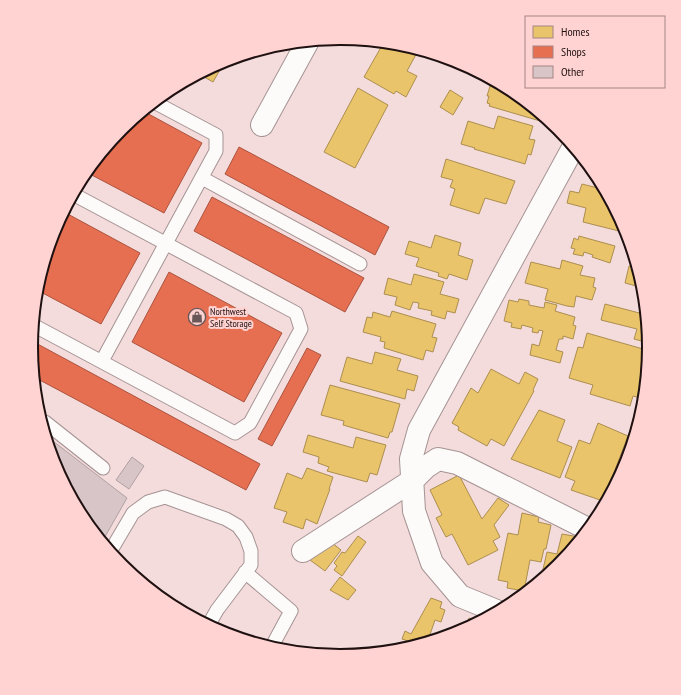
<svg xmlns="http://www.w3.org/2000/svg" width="681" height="695" font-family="'PT Sans Narrow',sans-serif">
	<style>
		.homes { fill: #e9c46a; stroke: #ac8e4f }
		.shops { fill: #e76f51; stroke: #ab533e }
		.building { fill: #d7c5c8; stroke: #b1a0a2 }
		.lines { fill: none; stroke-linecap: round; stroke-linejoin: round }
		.service-casing { stroke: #a59393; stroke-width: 15 }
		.minor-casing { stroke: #a59393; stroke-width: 24 }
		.service { stroke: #fdfafa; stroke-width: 13 }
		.minor { stroke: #fdfafa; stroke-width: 22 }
		.labels { text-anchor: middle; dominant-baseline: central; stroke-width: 4; stroke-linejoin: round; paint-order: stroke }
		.poi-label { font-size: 10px; fill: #1f1111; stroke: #fed3d1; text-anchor: start }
		.rim { fill: none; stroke: #1f1111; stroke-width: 2 }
	</style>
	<rect width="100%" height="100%" fill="#f4dcdc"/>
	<path class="homes" d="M384 42 401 44 419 49 407 71 417 76 406 97 396 91 394 94 364 77Z
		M225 61 213 82 199 74 222 61Z
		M491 83 513 90 548 119 547 123 489 106 490 104 487 103 489 96H487Z
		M358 88 388 105 355 168 324 152Z
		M450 90 463 98 453 115 440 107Z
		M498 116 533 126 529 139 535 140 531 155 528 154 525 164 474 149 475 148 461 144 468 121 494 129Z
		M446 159 515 181 506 204 485 198 479 214 450 205 455 189 450 187 453 180 441 177Z
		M582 184 606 190 622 220 619 231 583 222 586 208 567 203 570 191 579 193Z
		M435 235 461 243 458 255 473 260 467 280 449 274 447 279 438 276 439 273 416 266 419 258 405 254 409 241 431 248Z
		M579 236 615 246 610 263 592 257 593 255 584 252 583 256 573 254 575 249 571 248 574 238 578 240Z
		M562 260 583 266 580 275 595 278 593 287 596 288 592 300 576 296 574 307 567 306 545 300 548 289 525 283 531 262 560 269Z
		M629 266 638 268 644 288 625 283Z
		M414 274 444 282 440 294 459 299 455 313 447 311 445 319 431 315 432 311 418 308 419 303 413 302 410 310 395 305 397 297 384 294 388 278 411 285Z
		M519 299 529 301V305L544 308 545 302 557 305 555 311 575 317 573 325 576 326 573 339 563 336V339H559L556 350 563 352 560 363 530 355 532 344 539 346 543 331 539 330 538 333 532 332 533 328 522 325 521 329 511 327 512 323 504 321 509 300 518 302Z
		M605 304 647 315 649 343 634 339 637 329 601 320Z
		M392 311 436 324 432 337 437 338 433 352 426 350 423 360 384 348 385 342 380 341 381 337 363 332 367 317 372 318 373 312 390 317Z
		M587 333 650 351 647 376 641 398 633 396 630 406 590 394 593 385 569 378 578 347 583 348Z
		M375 352 401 359 397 370 418 376 414 391 407 389 405 399 340 381 347 357 372 364Z
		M491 369 519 384 525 372 538 379 533 390 534 391 504 446 491 439 487 446 458 430 459 427 452 423 471 388 478 393Z
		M330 385 400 404 392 432H390L388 438 343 425 344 421 321 415Z
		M539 410 565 420 557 441 572 447 560 478 511 459Z
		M598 423 628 436 603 501 571 490 575 481 565 477 579 440 590 444Z
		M308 435 353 448 356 437 386 445 377 475 370 473 367 482 327 471 329 467 318 463 319 457 303 452Z
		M635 438 626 466 617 483Z
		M307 468 333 477 329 489H330L317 524 306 519 303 529 283 522 287 512 274 508 287 473 302 479Z
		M459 475 482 519 498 498 509 505 494 525 500 537 493 541 498 550 468 565 452 534 446 537 436 518 442 515 430 490Z
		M522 513 539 517 538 522 551 525 546 549H544L541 562 530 560 524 591 507 588 508 582 498 580 508 533 518 535Z
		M562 534 579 537 578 540 580 541 559 567 540 582 547 552 557 554Z
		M358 536 366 542 342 576 334 570 337 566 334 563 342 552 345 553Z
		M327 539 341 550 325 571 310 560Z
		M340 577 356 590 348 600 330 590Z
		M431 598 442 602 440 608 445 610 441 622 435 620 427 643 404 650 408 641 402 639 405 631 411 634Z
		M469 618 480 622 465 630Z"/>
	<path class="shops" d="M143 111 202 143 164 213 86 172 122 128Z
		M239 147 389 227 375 255 225 174Z
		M212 197 364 278 345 312 194 231Z
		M64 212 140 253 101 324 37 290 55 229Z
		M169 272 282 333 244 402 132 342Z
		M32 341 260 464 246 490 34 377Z
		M307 348 321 355 272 446 258 439Z"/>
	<path class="building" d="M45 435 127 498 102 542 83 519 54 466Z
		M132 457 144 466 129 489 116 480Z"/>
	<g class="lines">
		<defs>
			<path id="service" d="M202 178 360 264
				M33 325 235 433 250 423 301 329 296 313 73 194
				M102 361 216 151V135L154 102
				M41 423 45 422 103 468
				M110 552 133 513 148 502 165 497 226 519 238 526 246 537 251 551V565L217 610 208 626
				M245 572 291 611 271 648"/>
			<path id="minor" d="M262 125 308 41
				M303 551 413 480 426 467 438 459 457 463 590 530
				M499 612 460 596 432 563 414 511 411 459 419 430 574 146"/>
		</defs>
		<use href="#service" class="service-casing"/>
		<use href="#minor" class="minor-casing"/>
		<use href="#service" class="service"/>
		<use href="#minor" class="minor"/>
	</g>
	<defs>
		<symbol id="shop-ring" viewBox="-11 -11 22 22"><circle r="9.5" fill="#fed3d1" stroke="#6a5858" stroke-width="1.5"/><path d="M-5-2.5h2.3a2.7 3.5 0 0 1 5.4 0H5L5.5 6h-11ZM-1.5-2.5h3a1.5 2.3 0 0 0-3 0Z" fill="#6a5858"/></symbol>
	</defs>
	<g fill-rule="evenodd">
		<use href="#shop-ring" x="187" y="307" width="20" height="20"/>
	</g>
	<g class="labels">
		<g class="poi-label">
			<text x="210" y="311">Northwest<tspan x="210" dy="12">Self Storage</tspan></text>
		</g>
	</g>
	<path d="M0 0H681V695H0ZM38 347a302 302 0 1 1 604 0a302 302 0 1 1-604 0Z" fill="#fed3d1" fill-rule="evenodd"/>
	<path class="rim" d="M38 347a302 302 0 1 1 604 0a302 302 0 1 1-604 0Z"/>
	<rect x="525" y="16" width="140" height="72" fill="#fed3d1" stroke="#a58584"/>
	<rect x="533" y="26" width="20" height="12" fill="#e9c46a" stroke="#a58584"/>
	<text x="561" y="36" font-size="12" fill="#1f1111">Homes</text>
	<rect x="533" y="46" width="20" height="12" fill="#e76f51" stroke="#a58584"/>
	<text x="561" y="56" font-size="12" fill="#1f1111">Shops</text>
	<rect x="533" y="66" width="20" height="12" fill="#d7c5c8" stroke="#a58584"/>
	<text x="561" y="76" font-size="12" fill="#1f1111">Other</text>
</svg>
